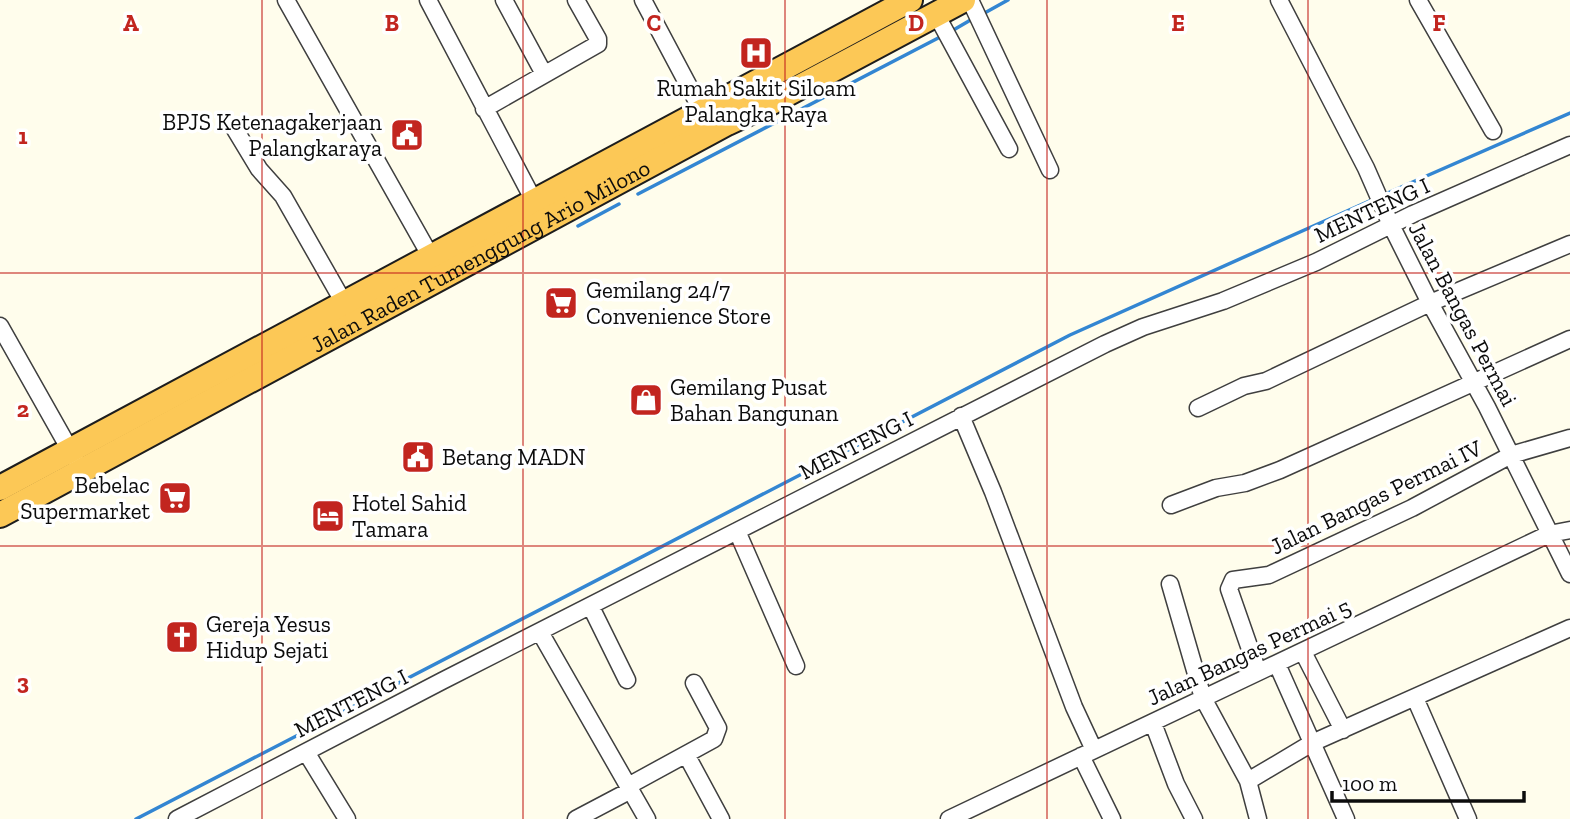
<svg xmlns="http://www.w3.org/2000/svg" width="1570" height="819" font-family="'Zilla Slab',serif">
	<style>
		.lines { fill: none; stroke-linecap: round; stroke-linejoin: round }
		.stream { stroke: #3386d2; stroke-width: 3.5 }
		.minor-casing { stroke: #3f3f3f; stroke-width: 19 }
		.trunk-casing { stroke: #1d1d1d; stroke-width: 28 }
		.minor { stroke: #fff; stroke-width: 16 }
		.trunk { stroke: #fcc856; stroke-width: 24 }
		.grid { fill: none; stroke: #c2251f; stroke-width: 2; stroke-opacity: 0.55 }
		.labels { text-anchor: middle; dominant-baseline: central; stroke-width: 7; stroke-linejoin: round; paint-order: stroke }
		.poi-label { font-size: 23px; fill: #0c0c0c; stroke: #fff; text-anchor: start }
		.street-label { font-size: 23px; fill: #0c0c0c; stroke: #fff }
		.grid-label { font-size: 23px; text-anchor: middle; font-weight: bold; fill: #c2251f; stroke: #fff; stroke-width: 7; stroke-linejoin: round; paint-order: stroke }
	</style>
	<rect width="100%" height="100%" fill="#fffdec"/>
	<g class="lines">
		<path class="stream" d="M981 15 1008 0
			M950 32 974 18
			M638 194 944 35
			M1383 195 1570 113
			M578 226 619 204
			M136 819 1070 335 1376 198"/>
		<defs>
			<path id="minor" d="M286 0 431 257
				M428 0 534 201
				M504 0 544 74
				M643 0 702 111
				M970 0 1050 170
				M1279 0 1366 168 1391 225 1430 303 1487 407 1570 574
				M1418 0 1493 131
				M936 14 1009 149
				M484 109 598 44V39L576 0
				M233 126 259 169 283 196 344 303
				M0 326 74 457
				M1198 408 1244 386 1266 381 1430 303 1570 244
				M961 416 993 492 1074 707 1094 750
				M1171 505 1216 488 1245 483 1280 470 1570 339
				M737 531 796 666
				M1170 584 1203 698 1248 781 1258 819
				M591 607 627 680
				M540 632 647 819
				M1303 652 1343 730
				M1277 664 1346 819
				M1258 672 1229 589 1233 580 1269 575 1412 508 1511 455 1570 438
				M1415 698 1468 819
				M1153 723 1176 784 1194 819
				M306 752 347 819
				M687 756 721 819
				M1081 756 1112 819
				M1248 781 1312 743 1570 628
				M628 786 714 739 718 728 694 683
				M177 819 442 681 1105 344 1143 327 1223 301 1316 262 1413 214 1570 145
				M576 819 631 790
				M949 819 1549 534 1570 530"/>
			<g id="trunk">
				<path d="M0 488 910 0"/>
				<path id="s1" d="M0 515 727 123 768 104 963 0"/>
			</g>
		</defs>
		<use href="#minor" class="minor-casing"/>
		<use href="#trunk" class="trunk-casing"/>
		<use href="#minor" class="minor"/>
		<use href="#trunk" class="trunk"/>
	</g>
	<path class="grid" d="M262 0V819M523 0V819M785 0V819M1047 0V819M1308 0V819M0 273H1570M0 546H1570"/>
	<defs>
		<symbol id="hospital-square" viewBox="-11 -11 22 22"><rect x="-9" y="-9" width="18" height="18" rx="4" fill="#c2251f" stroke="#fff"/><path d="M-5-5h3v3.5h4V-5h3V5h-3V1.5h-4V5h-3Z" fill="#fff"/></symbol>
		<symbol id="civic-square" viewBox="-11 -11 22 22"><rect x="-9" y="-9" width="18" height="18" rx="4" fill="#c2251f" stroke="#fff"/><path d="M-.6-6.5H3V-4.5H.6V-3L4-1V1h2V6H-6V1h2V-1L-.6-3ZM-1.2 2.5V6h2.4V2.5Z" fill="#fff"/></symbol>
		<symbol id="supermarket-square" viewBox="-11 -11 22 22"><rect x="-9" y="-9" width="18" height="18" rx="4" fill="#c2251f" stroke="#fff"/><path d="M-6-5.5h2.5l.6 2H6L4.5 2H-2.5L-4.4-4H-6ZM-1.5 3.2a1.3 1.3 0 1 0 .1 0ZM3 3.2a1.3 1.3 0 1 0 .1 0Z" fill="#fff"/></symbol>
		<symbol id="shop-square" viewBox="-11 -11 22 22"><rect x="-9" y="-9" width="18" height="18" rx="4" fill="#c2251f" stroke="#fff"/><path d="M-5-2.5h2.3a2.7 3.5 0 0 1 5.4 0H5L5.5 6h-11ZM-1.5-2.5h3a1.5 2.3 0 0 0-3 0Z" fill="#fff"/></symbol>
		<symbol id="hotel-square" viewBox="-11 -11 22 22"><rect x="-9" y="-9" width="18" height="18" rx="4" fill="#c2251f" stroke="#fff"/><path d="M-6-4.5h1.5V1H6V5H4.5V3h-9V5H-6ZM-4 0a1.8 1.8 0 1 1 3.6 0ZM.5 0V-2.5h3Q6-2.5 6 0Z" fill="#fff"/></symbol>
		<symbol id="church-square" viewBox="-11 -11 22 22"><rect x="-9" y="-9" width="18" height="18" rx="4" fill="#c2251f" stroke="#fff"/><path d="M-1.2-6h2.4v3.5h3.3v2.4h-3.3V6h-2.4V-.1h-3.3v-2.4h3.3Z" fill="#fff"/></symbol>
	</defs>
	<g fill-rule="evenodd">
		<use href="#hospital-square" x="737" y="34" width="38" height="38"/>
		<use href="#civic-square" x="388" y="116" width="38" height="38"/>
		<use href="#supermarket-square" x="542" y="284" width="38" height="38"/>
		<use href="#shop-square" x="627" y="381" width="38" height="38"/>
		<use href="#civic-square" x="399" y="438" width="38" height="38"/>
		<use href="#supermarket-square" x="156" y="479" width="38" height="38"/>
		<use href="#hotel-square" x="309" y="497" width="38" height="38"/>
		<use href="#church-square" x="163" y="618" width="38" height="38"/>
	</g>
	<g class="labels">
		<g class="poi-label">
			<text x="756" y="88" text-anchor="middle">Rumah Sakit Siloam<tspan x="756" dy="26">Palangka Raya</tspan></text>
			<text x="382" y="122" text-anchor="end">BPJS Ketenagakerjaan<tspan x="382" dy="26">Palangkaraya</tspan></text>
			<text x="586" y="290">Gemilang 24/7<tspan x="586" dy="26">Convenience Store</tspan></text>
			<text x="670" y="387">Gemilang Pusat<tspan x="670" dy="26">Bahan Bangunan</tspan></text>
			<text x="442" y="457">Betang MADN</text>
			<text x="150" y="485" text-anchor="end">Bebelac<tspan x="150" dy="26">Supermarket</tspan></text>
			<text x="352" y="503">Hotel Sahid<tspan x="352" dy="26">Tamara</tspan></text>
			<text x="206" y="624">Gereja Yesus<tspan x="206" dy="26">Hidup Sejati</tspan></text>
		</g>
		<g class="street-label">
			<text transform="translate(1372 210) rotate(-25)">MENTENG I</text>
			<text stroke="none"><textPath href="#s1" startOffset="546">Jalan Raden Tumenggung Ario Milono</textPath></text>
			<text transform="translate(1463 314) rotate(62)">Jalan Bangas Permai</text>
			<text transform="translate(856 445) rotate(-27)">MENTENG I</text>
			<text transform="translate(1376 497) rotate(-26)">Jalan Bangas Permai IV</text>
			<text transform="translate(1249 652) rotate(-25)">Jalan Bangas Permai 5</text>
			<text transform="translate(351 703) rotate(-27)">MENTENG I</text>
		</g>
	</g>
	<g class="grid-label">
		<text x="131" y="31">A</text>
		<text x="392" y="31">B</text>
		<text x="654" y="31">C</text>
		<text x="916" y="31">D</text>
		<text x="1178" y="31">E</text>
		<text x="1439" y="31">F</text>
		<text x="23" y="144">1</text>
		<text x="23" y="417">2</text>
		<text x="23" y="690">3</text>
	</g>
	<path d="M1332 791v10h192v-10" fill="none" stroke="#0c0c0c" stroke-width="3.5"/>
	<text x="1342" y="791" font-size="21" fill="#0c0c0c" stroke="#ffffff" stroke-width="5" paint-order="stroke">100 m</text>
</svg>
